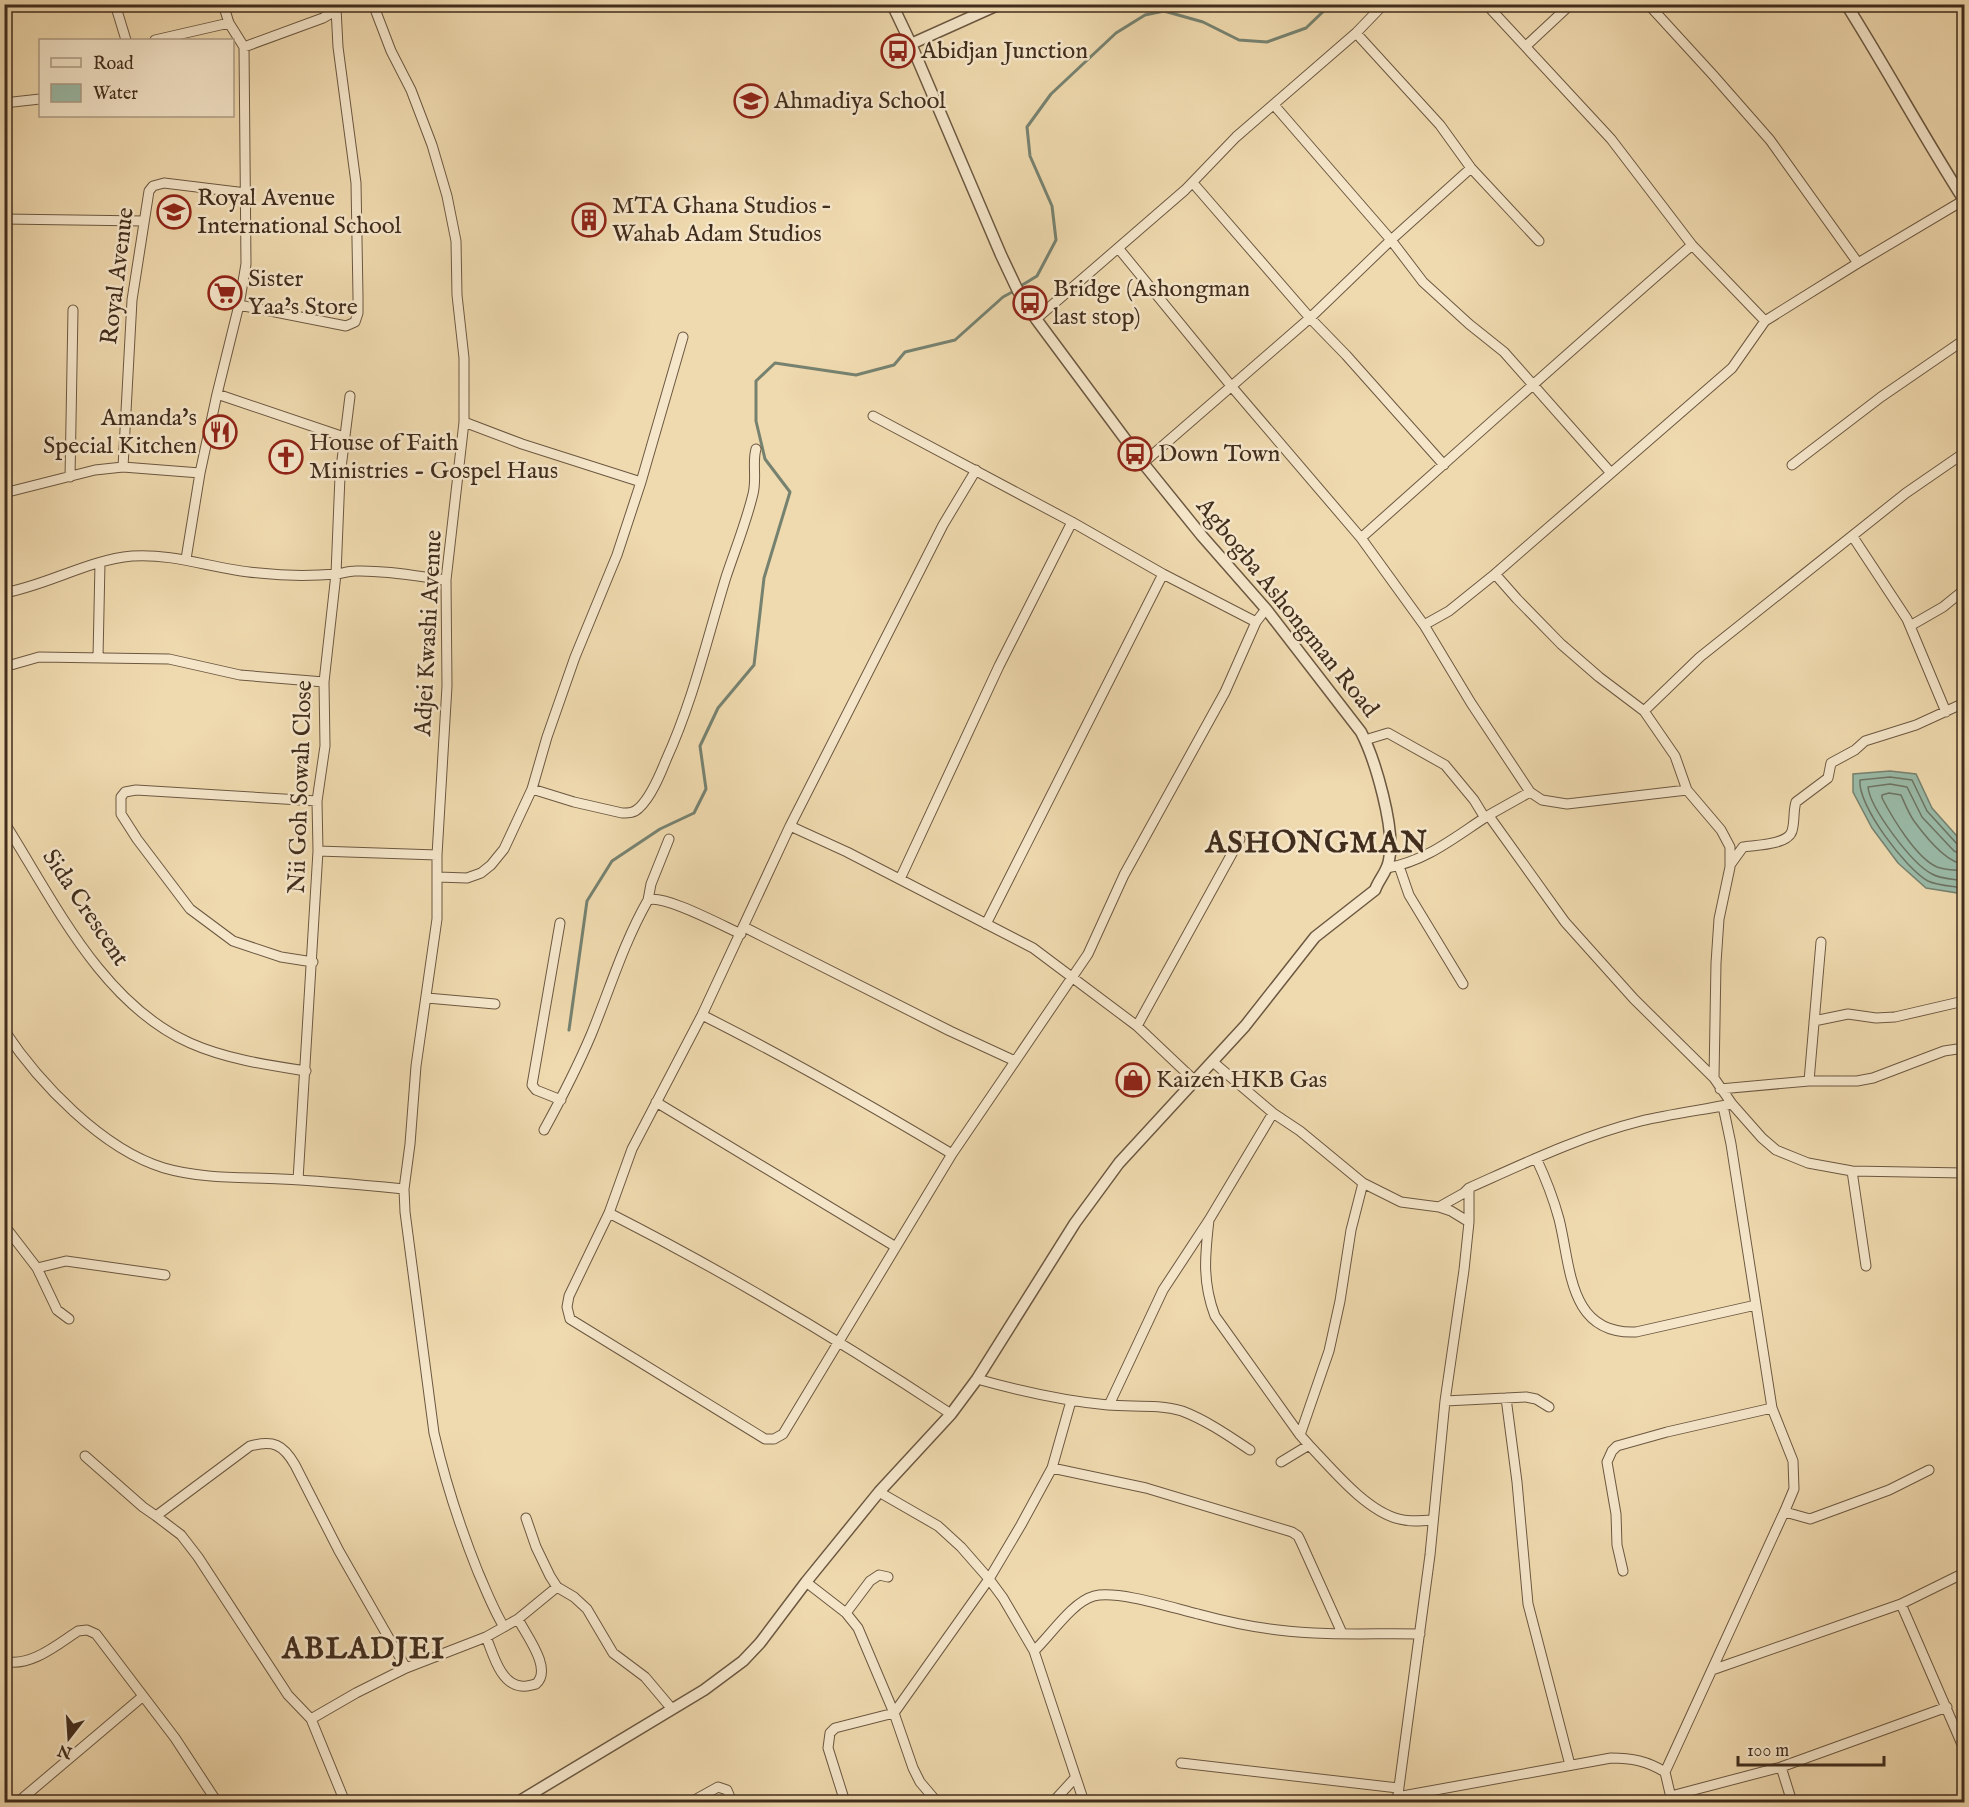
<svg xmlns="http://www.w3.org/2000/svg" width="1969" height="1807" font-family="'IM FELL English',serif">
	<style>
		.water { fill: #9abaa7; stroke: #768270; stroke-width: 1.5 }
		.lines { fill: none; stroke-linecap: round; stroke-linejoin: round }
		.shore { stroke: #6e7462; stroke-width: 1.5 }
		.stream { stroke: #768270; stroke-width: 3 }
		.minor-casing { stroke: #6c5841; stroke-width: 11 }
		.tertiary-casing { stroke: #6c5841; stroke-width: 13 }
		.minor { stroke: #f5e6ca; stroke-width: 9 }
		.tertiary { stroke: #f5e6ca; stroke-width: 10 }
		.labels { text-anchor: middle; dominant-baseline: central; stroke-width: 5; stroke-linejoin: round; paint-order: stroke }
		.poi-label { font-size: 24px; fill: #412d1d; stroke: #f5e6ca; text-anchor: start }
		.street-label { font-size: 24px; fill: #412d1d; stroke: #f5e6ca }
		.district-label { font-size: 30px; font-weight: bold; letter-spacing: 1.5px; fill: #412d1d; stroke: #f5e6ca }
	</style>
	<rect width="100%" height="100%" fill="#efd9ae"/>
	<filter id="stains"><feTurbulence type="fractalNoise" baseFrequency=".00333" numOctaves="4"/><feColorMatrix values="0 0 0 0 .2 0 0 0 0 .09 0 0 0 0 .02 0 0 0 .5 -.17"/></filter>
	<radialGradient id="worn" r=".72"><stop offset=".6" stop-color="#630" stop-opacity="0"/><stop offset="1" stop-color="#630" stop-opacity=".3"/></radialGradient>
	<path class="water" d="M1890 771 1916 774 1932 808 1964 844V894L1926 888 1898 863 1872 828 1853 792V774Z"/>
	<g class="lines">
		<path class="shore" d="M1964 847 1958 845 1927 811 1912 780 1890 777 1860 780C1857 805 1906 869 1928 881 1938 886 1954 886 1964 888
			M1964 855 1954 851 1922 817 1907 787 1890 784 1868 787C1870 808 1912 864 1932 874 1940 879 1955 879 1964 881
			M1964 864C1946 863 1925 836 1914 821 1909 814 1905 804 1901 795L1889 793 1882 795V798C1892 817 1916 858 1937 867 1945 870 1956 870 1964 871"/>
		<path class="stream" d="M1019 287 1037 276 1056 240 1052 206 1030 156 1027 127 1051 94 1116 33 1145 15 1164 11 1203 22 1239 40 1267 42 1306 28 1331 4
			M569 1030 587 901 612 861 660 829 694 813 706 789 700 746 718 708 754 665 764 578 790 492 765 459 756 421V381L775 363 856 375 894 365 905 352 955 340 1003 297 1014 291"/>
		<defs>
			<path id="minor" d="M115 4 126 40
				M373 4 391 51 411 90 432 145 447 196 456 241 457 295 464 358V422L446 580 447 686 437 855V919L416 1066 410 1144 404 1189 405 1212 434 1433C445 1481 460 1527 478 1572 486 1590 493 1609 504 1627
				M1486 4 1611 139 1692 245 1765 321
				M1648 4 1713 75 1770 140 1858 263
				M1356 33 1440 125 1471 168 1539 241
				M155 40 229 23
				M1526 46 1571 4
				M244 47 323 18 330 14 336 7
				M4 103 40 99
				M1274 105 1391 240 1423 282 1469 324 1504 352 1611 473
				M1193 183 1310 318 1346 355 1444 465
				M4 219 144 221
				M1119 249 1232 387 1361 538 1424 625 1471 703 1530 792 1542 800 1567 804 1687 790
				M239 305 346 326 355 322 358 313V296L356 183 338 47 336 8
				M1036 319 1185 190 1236 137 1356 33 1384 4
				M217 394 344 437
				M873 416 1072 522 1163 574 1256 622
				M464 422 522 444 641 482
				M1143 463 1310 318 1391 240 1471 168
				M1792 465 1881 397 1964 340
				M123 467 132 300 149 191 153 186 164 183 246 193
				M976 470 943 525 790 826 702 1015 632 1149 609 1213 569 1296 567 1307 570 1319 765 1439H774L783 1434 952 1154 1088 954 1124 875 1225 692 1256 622 1266 609
				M70 477 73 310
				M4 493 95 470 123 467 200 473
				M1853 537 1907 619 1946 712
				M1361 538C1471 440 1580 342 1692 245
				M186 559 200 473 217 394 239 305 246 264 244 47 229 23 223 4
				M1495 574 1517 599 1561 644 1599 677 1644 711 1675 756 1687 790 1721 830 1730 847V867L1719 919 1716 963 1714 1078
				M4 593C48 585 88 560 132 556 176 553 216 570 259 573 285 576 311 576 337 574 343 573 349 571 355 571 385 570 416 576 446 580
				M1424 625 1449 611 1495 574 1732 368 1765 321 1858 263 1964 200
				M1910 626 1943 607 1964 590
				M98 657 100 563
				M4 667 39 657 169 659 240 675 324 682
				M1644 711 1700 657 1906 493 1964 453
				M1365 740 1388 733 1445 765 1474 800 1485 818
				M532 789 574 802 622 813C629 813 634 813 639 808 651 797 660 775 666 760 693 701 707 639 726 577 735 550 746 523 753 494 757 478 752 462 756 449
				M1489 816 1565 922 1634 999 1714 1078 1732 1104 1762 1138 1776 1150 1808 1163 1852 1171 1964 1173
				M4 822C54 901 101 1003 190 1043 226 1059 267 1065 306 1071
				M790 826 847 852 1033 948 1137 1026 1194 1080
				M318 851 437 855
				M1730 865 1743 847C1755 845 1788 845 1792 831 1795 821 1793 811 1796 802L1828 778 1831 763 1855 750 1865 741 1916 725 1964 703
				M1399 866 1409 895 1463 984
				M1387 868C1427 861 1456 836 1489 815 1503 807 1516 800 1530 792
				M438 877 467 878 481 873 491 865 504 849 532 789 547 737 575 657 617 555 641 482 683 337
				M900 879 999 666 1072 522
				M648 900 651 884 669 839
				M560 923 532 1085 536 1090 561 1100
				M986 924 1163 574
				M744 927 950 1031 1015 1061
				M313 962 281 957 233 941 190 909 137 839 121 814V797L125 792 136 790 317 801
				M427 998 495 1004
				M702 1015C788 1058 870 1105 952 1154
				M1814 1021 1848 1014 1876 1018 1895 1017 1964 1001
				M1137 1026 1240 839
				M4 1030C39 1083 102 1149 164 1168 202 1179 242 1177 281 1179 322 1181 363 1185 404 1189
				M1213 1062 1273 1113 1300 1131 1363 1183 1401 1202 1439 1207 1451 1211 1469 1222
				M1809 1081 1821 942
				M1720 1089 1809 1081H1857L1873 1078 1944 1051 1964 1048
				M656 1102 896 1247
				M544 1130C561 1099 577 1068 591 1035 610 989 623 944 648 900 664 894 723 926 741 934
				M1536 1158C1545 1177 1553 1197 1559 1219 1571 1266 1568 1335 1636 1332L1756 1305
				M1852 1171 1866 1266
				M298 1180 318 851 317 801 325 746 324 682 336 574 340 476 350 396
				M1439 1207 1464 1193 1469 1188
				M609 1213C727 1273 841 1341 951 1414
				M1209 1220C1205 1255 1202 1282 1215 1316L1300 1435 1309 1445C1332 1469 1366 1511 1399 1519 1410 1522 1421 1521 1432 1520
				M4 1225 37 1268 57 1310 69 1319
				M37 1268 66 1261 165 1275
				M977 1379C1020 1391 1063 1401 1108 1405 1132 1407 1159 1404 1182 1411 1206 1420 1229 1436 1250 1450
				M1506 1398 1517 1482 1528 1604 1570 1765
				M1445 1401 1526 1397 1536 1399 1549 1407
				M1109 1405 1163 1290 1209 1220 1273 1113
				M1300 1435 1329 1351 1340 1301 1351 1230 1363 1183
				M85 1456 143 1507 156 1516 250 1446C273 1440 283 1444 295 1465L339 1551 406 1668
				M1281 1462 1309 1445
				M1052 1468 1146 1488 1292 1532 1298 1536 1301 1542 1342 1633
				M879 1492 938 1526 961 1547 989 1579 1003 1598 1034 1651 1084 1802
				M1785 1512 1810 1519 1889 1490 1929 1470
				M156 1516 181 1535 198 1557 288 1695 311 1719 345 1802
				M526 1518 536 1547 550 1576 557 1587 574 1597 587 1609 613 1653 645 1677 672 1709
				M1623 1571 1617 1545 1616 1514 1607 1462 1612 1451 1617 1446 1667 1432 1772 1408
				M806 1582 846 1613 858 1628 894 1713 913 1768 920 1782 937 1802
				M1901 1604 1964 1749
				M846 1613 870 1581 879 1575 888 1577
				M486 1637C493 1653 500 1684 521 1686 525 1687 531 1685 536 1684 553 1669 526 1635 518 1619
				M1034 1651C1051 1635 1072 1602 1094 1596 1118 1590 1173 1608 1198 1614 1224 1621 1251 1627 1278 1630 1325 1636 1373 1633 1420 1634
				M4 1661C30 1668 58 1644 78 1631L87 1630 96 1634 175 1738 217 1802
				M1712 1670 1901 1604 1964 1573
				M311 1719 356 1693 406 1668 486 1637 518 1619 557 1587
				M1181 1763 1398 1788
				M1781 1767 1792 1802
				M534 1793 540 1802
				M1671 1796 1781 1767 1947 1707
				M1397 1797 1611 1758C1632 1758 1647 1761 1665 1772
				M18 1802 142 1697
				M691 1802 718 1787 727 1790 732 1802
				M845 1802 828 1748 830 1733 835 1728 894 1713 989 1579 1021 1525 1052 1468 1071 1401
				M1053 1802 1075 1778
				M1397 1802 1430 1555 1445 1401 1464 1270 1469 1222V1188C1525 1163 1581 1136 1641 1121 1671 1114 1702 1110 1732 1104
				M1672 1802 1665 1772 1786 1508 1794 1489 1793 1461 1772 1408 1731 1144 1723 1106"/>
			<path id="tertiary" d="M1846 4C1887 69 1923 136 1964 200
				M911 44 1000 4
				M518 1802 704 1690 743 1661 760 1643 806 1582 879 1492 951 1414 977 1379 1075 1223 1119 1163 1245 1026 1315 937 1375 890C1379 879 1387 872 1389 860 1396 830 1375 759 1361 732L1266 609 1202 536 1143 463 1036 319 1018 291 1001 255 911 44 892 4"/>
		</defs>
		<use href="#minor" class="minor-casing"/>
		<use href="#tertiary" class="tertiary-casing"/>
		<use href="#minor" class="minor"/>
		<use href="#tertiary" class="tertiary"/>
	</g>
	<defs>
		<symbol id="bus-ring" viewBox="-11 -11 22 22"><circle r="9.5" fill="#f5e6ca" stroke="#8f2418" stroke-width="1.5"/><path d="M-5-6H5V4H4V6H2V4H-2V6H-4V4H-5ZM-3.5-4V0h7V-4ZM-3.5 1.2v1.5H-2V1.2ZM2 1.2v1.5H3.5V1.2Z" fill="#8f2418"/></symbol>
		<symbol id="school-ring" viewBox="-11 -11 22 22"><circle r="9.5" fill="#f5e6ca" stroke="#8f2418" stroke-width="1.5"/><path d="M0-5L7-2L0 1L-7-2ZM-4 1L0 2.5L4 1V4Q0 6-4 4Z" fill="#8f2418"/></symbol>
		<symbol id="building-ring" viewBox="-11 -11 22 22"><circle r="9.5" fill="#f5e6ca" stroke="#8f2418" stroke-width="1.5"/><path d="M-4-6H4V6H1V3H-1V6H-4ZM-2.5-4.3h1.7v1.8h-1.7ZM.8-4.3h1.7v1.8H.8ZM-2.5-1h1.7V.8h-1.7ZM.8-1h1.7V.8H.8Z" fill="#8f2418"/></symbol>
		<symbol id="supermarket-ring" viewBox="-11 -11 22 22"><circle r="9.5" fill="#f5e6ca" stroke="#8f2418" stroke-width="1.5"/><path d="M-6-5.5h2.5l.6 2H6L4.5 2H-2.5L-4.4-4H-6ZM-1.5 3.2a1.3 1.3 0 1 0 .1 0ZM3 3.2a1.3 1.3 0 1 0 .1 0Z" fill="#8f2418"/></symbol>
		<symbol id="restaurant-ring" viewBox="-11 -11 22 22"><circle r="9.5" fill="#f5e6ca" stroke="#8f2418" stroke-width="1.5"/><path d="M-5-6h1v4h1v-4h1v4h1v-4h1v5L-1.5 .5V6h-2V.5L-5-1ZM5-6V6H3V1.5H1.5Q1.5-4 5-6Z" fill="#8f2418"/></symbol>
		<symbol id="church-ring" viewBox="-11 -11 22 22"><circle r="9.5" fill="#f5e6ca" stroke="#8f2418" stroke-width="1.5"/><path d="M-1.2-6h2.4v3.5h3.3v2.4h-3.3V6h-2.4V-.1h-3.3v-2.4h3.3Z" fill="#8f2418"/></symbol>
		<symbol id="shop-ring" viewBox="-11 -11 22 22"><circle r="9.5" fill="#f5e6ca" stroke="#8f2418" stroke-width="1.5"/><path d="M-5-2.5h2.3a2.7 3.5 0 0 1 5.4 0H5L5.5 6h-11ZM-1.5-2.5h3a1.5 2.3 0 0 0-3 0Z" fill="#8f2418"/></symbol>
	</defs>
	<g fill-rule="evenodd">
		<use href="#bus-ring" x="879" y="32" width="38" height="38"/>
		<use href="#school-ring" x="732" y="82" width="38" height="38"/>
		<use href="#school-ring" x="155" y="193" width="38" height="38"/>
		<use href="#building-ring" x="570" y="201" width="38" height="38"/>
		<use href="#supermarket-ring" x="206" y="274" width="38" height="38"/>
		<use href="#bus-ring" x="1011" y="284" width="38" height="38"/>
		<use href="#restaurant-ring" x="201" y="413" width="38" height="38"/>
		<use href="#bus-ring" x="1116" y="435" width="38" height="38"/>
		<use href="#church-ring" x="267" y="438" width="38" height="38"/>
		<use href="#shop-ring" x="1114" y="1061" width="38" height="38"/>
	</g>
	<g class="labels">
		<g class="poi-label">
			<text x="921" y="51">Abidjan Junction</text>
			<text x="774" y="101">Ahmadiya School</text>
			<text x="197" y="198">Royal Avenue<tspan x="197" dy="28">International School</tspan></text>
			<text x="612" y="206">MTA Ghana Studios –<tspan x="612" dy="28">Wahab Adam Studios</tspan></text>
			<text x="248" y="279">Sister<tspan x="248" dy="28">Yaa's Store</tspan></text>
			<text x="1053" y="289">Bridge (Ashongman<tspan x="1053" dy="28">last stop)</tspan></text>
			<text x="197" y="418" text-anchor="end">Amanda's<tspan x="197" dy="28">Special Kitchen</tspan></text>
			<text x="309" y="443">House of Faith<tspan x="309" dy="28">Ministries - Gospel Haus</tspan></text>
			<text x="1158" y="454">Down Town</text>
			<text x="1156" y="1080">Kaizen HKB Gas</text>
		</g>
		<g class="street-label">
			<text transform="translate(118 276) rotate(-83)">Royal Avenue</text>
			<text transform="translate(1287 608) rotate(51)">Agbogba Ashongman Road</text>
			<text transform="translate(429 633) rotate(-87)">Adjei Kwashi Avenue</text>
			<text transform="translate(301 787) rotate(-88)">Nii Goh Sowah Close</text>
			<text transform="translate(85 908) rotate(56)">Sida Crescent</text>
		</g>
		<g class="district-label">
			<text x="1317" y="844">ASHONGMAN</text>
			<text x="364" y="1650">ABLADJEI</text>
		</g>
	</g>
	<rect width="1969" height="1807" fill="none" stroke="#efd9ae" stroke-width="24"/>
	<rect x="6" y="6" width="1957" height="1795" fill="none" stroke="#412d1d" stroke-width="3"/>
	<rect x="12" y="12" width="1945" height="1783" fill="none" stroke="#412d1d" stroke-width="1.5"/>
	<rect x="39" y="39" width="195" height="78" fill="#f5e6ca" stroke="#ad9c85" stroke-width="1.5"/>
	<rect x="51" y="58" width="30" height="9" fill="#f5e6ca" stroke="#ad9c85" stroke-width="1.5"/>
	<text x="93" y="69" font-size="18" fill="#412d1d">Road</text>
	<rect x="51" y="84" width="30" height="18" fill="#9abaa7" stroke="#ad9c85" stroke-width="1.5"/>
	<text x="93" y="99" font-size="18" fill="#412d1d">Water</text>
	<g transform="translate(69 1738) rotate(197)" stroke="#f5e6ca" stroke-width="4.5" paint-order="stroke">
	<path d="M0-4.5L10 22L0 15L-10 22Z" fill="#412d1d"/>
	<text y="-9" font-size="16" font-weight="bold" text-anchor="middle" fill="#412d1d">N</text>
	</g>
	<path d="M1738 1756v9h146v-9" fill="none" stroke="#412d1d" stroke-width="3"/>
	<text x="1747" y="1756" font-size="18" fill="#412d1d" stroke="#f5e6ca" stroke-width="4.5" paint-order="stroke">100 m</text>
	<rect width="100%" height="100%" filter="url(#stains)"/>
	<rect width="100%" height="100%" fill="url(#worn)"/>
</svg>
